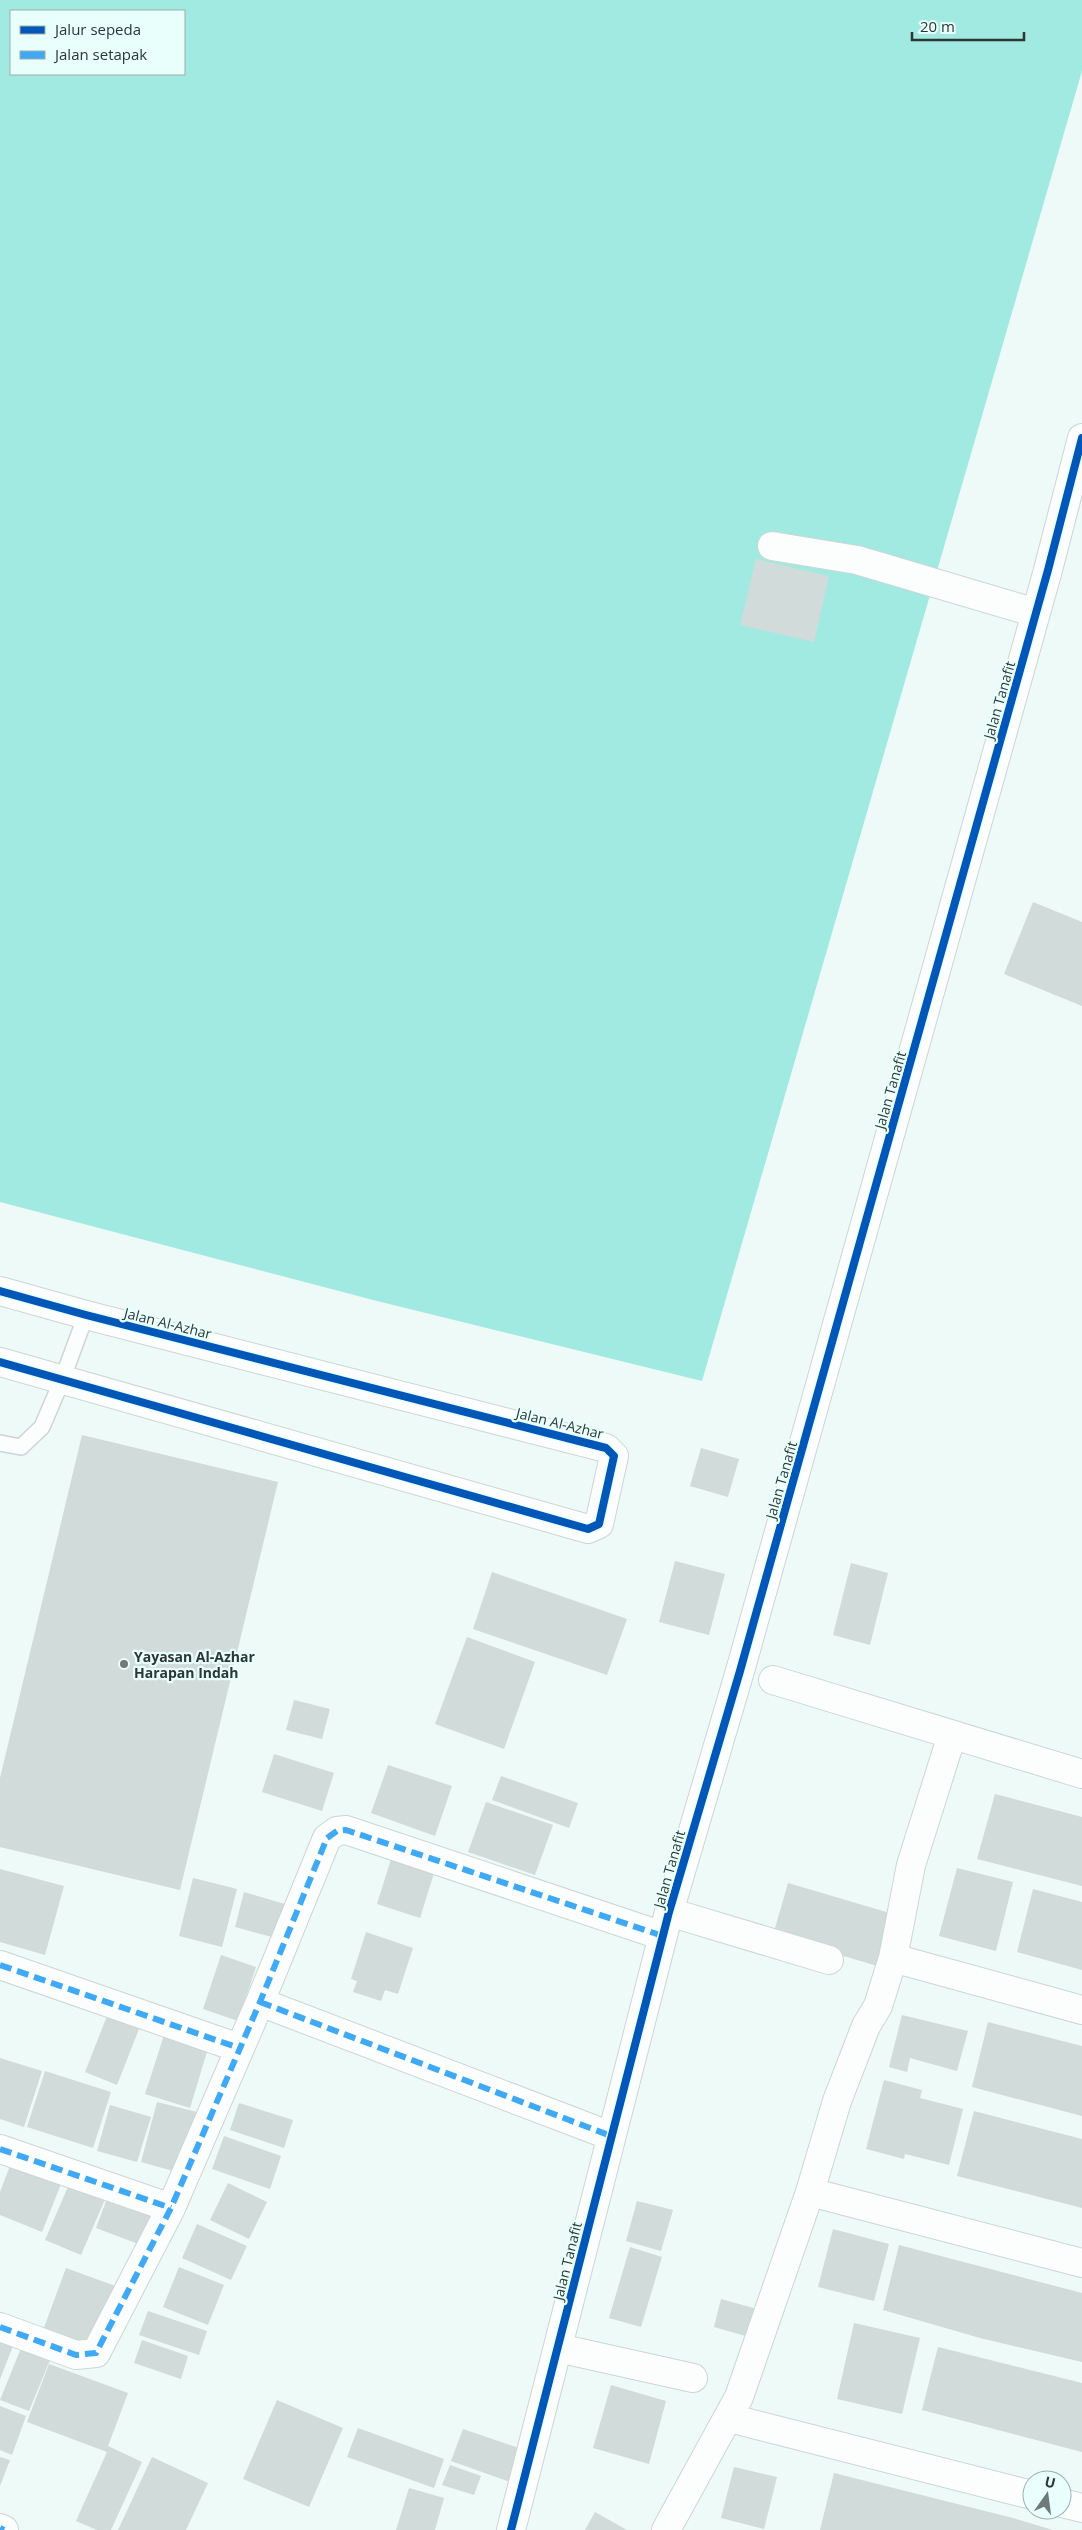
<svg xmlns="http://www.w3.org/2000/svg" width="1082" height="2530" font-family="'Open Sans',sans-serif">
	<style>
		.forest { fill: #a1eae1; fill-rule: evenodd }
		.building { fill: #d1dbd9 }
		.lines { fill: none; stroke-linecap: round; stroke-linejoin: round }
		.lane-casing { stroke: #ccd6d4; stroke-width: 18 }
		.street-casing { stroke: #ccd6d4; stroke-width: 30 }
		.lane { stroke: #fcfefe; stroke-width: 15 }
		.street { stroke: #fcfefe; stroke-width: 28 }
		.quiet { stroke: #3fa9f5; stroke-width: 6; stroke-dasharray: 12 6; stroke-linecap: butt }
		.cycleway-casing { stroke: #e8fffb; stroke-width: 11 }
		.cycleway { stroke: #0057b8; stroke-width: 8 }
		.poi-dot { fill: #707b79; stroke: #e8fffb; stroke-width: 2 }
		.labels { text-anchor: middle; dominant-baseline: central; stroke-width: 4.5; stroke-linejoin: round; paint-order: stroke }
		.street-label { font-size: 14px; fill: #2d3635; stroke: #e8fffb }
		.poi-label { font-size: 14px; font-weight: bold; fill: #2d3635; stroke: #e8fffb; text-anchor: start }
	</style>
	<rect width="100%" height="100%" fill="#edfaf8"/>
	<path class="forest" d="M0 0H1082V71L702 1381 377 1301 0 1202ZM11 11H184V74H11Z"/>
	<path class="building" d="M756 559 829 576 814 642 740 625Z
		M1033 902 1082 922V1006L1004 974Z
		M82 1435 278 1482 180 1890 0 1847V1778Z
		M701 1448 739 1459 728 1497 690 1486Z
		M675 1561 725 1574 709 1635 659 1622Z
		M851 1563 888 1573 870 1645 833 1635Z
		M492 1572 627 1619 607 1675 473 1629Z
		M467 1637 535 1662 504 1749 435 1724Z
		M294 1700 330 1709 322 1739 286 1730Z
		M274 1754 334 1773 322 1811 262 1792Z
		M388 1765 452 1786 435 1836 371 1813Z
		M501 1776 578 1803 569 1828 492 1800Z
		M995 1794 1082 1817V1886L977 1859Z
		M486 1802 553 1825 535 1875 468 1852Z
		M392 1856 435 1870 420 1918 377 1904Z
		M957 1868 1013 1882 996 1951 939 1936Z
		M0 1869 64 1886 45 1955 0 1942Z
		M193 1878 237 1889 222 1947 179 1936Z
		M788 1883 900 1916 884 1968 773 1935Z
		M1033 1889 1082 1902V1970L1017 1952Z
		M244 1892 292 1906 283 1940 235 1927Z
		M366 1932 413 1948 398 1994 385 1990 381 2001 353 1992 357 1981 351 1979Z
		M221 1955 256 1967 238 2021 203 2009Z
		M109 2011 141 2024 117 2085 85 2072Z
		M902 2015 968 2031 957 2071 910 2058 907 2072 889 2067Z
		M988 2022 1082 2046V2116L972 2087Z
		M166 2029 210 2042 190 2108 145 2094Z
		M0 2058 42 2071 24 2127 0 2119Z
		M45 2071 111 2092 93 2148 27 2127Z
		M884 2080 922 2090 920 2098 963 2109 949 2165 905 2154 904 2159 866 2149Z
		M157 2102 201 2113 184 2174 141 2162Z
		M239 2103 293 2120 284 2148 230 2130Z
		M110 2105 151 2117 137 2162 97 2151Z
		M974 2111 1082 2139V2208L957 2176Z
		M224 2136 281 2156 270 2189 212 2169Z
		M11 2163 61 2184 42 2232 0 2215V2192Z
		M73 2175 109 2190 81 2255 45 2240Z
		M228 2183 267 2202 249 2239 210 2220Z
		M110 2191 156 2207 141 2245 96 2228Z
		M637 2201 673 2210 661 2251 626 2241Z
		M197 2224 247 2246 231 2280 182 2258Z
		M833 2229 889 2244 874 2301 818 2287Z
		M899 2245 1082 2293V2362L980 2338 883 2310Z
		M630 2247 662 2257 641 2327 609 2318Z
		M179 2267 224 2285 208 2325 163 2307Z
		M66 2268 118 2287 94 2351 42 2333Z
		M721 2299 757 2309 749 2337 714 2327Z
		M148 2311 207 2331 199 2355 139 2335Z
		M854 2323 920 2338 902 2414 837 2399Z
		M0 2335 15 2341 0 2379Z
		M142 2340 188 2356 181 2379 134 2363Z
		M938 2347 1082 2383V2452L922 2410Z
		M21 2348 50 2360 29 2411 0 2400Z
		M49 2364 128 2393 108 2446 142 2462 111 2530H97L76 2521 107 2452 27 2422Z
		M611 2385 666 2401 649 2464 593 2448Z
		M277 2400 343 2428 309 2507 243 2479Z
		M0 2406 26 2416 12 2455 0 2450Z
		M358 2428 444 2459 434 2488 347 2457Z
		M463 2429 522 2449 510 2482 451 2461Z
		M0 2457 10 2460 0 2486Z
		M152 2457 208 2483 186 2530H118Z
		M450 2465 481 2476 474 2495 442 2485Z
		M734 2467 777 2477 764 2529 721 2518Z
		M834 2473 1013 2518 1053 2530H820Z
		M409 2488 444 2498 435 2530H396Z
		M595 2512 627 2530H585Z"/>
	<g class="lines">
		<defs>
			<path id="lane" d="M0 1443 21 1447 42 1427 62 1380 86 1315"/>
			<path id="street" d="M772 546 857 560 1036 613
				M0 1291 86 1315 606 1448 614 1456 599 1524 588 1529 0 1362
				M773 1680 1082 1774
				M669 1912 829 1960
				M893 1958 1082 2010
				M0 1965 239 2048
				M260 2002 611 2136
				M0 2149 171 2208
				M810 2192 1082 2263
				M0 2327 76 2355 96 2353 171 2208 260 2002 327 1838 337 1831 346 1830 663 1936
				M558 2348 693 2378
				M729 2418 1032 2495
				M1062 2503 1082 2508
				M0 2528 4 2530
				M511 2530 669 1912 740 1671 1048 570 1082 438
				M666 2530 739 2397 810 2192 837 2101 866 2026 878 2006 893 1958 911 1865 952 1735"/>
		</defs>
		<use href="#lane" class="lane-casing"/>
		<use href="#street" class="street-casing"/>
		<use href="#lane" class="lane"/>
		<use href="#street" class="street"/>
		<path class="quiet" d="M0 1965 239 2048
			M260 2002 611 2136
			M0 2149 171 2208
			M0 2327 76 2355 96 2353 171 2208 260 2002 327 1838 337 1831 346 1830 663 1936
			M0 2528 4 2530"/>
		<defs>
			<path id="cycleway" d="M0 1291 86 1315 606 1448 614 1456 599 1524 588 1529 0 1362
				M511 2530 669 1912 740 1671 1048 570 1082 438"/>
		</defs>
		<use href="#cycleway" class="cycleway-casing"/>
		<use href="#cycleway" class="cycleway"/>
	</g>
	<circle class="poi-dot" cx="124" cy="1664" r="5"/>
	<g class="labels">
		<g class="street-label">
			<text transform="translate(999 700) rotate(-74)">Jalan Tanafit</text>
			<text transform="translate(890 1090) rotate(-74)">Jalan Tanafit</text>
			<text transform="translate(168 1323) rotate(14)">Jalan Al-Azhar</text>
			<text transform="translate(560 1423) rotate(14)">Jalan Al-Azhar</text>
			<text transform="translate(781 1480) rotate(-74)">Jalan Tanafit</text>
			<text transform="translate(669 1869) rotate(-74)">Jalan Tanafit</text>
			<text transform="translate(567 2261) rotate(-76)">Jalan Tanafit</text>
		</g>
		<g class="poi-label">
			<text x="134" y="1656">Yayasan Al-Azhar<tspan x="134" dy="16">Harapan Indah</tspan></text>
		</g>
	</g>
	<rect x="10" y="10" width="175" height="65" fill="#e8fffb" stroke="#9dafac"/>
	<rect x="20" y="26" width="25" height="8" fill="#0057b8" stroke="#9dafac"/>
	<text x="55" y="35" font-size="15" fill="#2d3635">Jalur sepeda</text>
	<rect x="20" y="51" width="25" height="8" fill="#3fa9f5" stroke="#9dafac"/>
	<text x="55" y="60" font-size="15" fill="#2d3635">Jalan setapak</text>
	<g transform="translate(1047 2495) rotate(14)"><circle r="24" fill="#e8fffb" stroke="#9dafac"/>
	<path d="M0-4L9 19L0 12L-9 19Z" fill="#707b79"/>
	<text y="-8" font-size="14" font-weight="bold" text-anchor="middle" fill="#2d3635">U</text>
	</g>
	<path d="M912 32v8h112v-8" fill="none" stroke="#2d3635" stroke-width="2.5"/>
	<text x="920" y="32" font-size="15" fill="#2d3635" stroke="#e8fffb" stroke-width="4" paint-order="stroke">20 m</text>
</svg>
